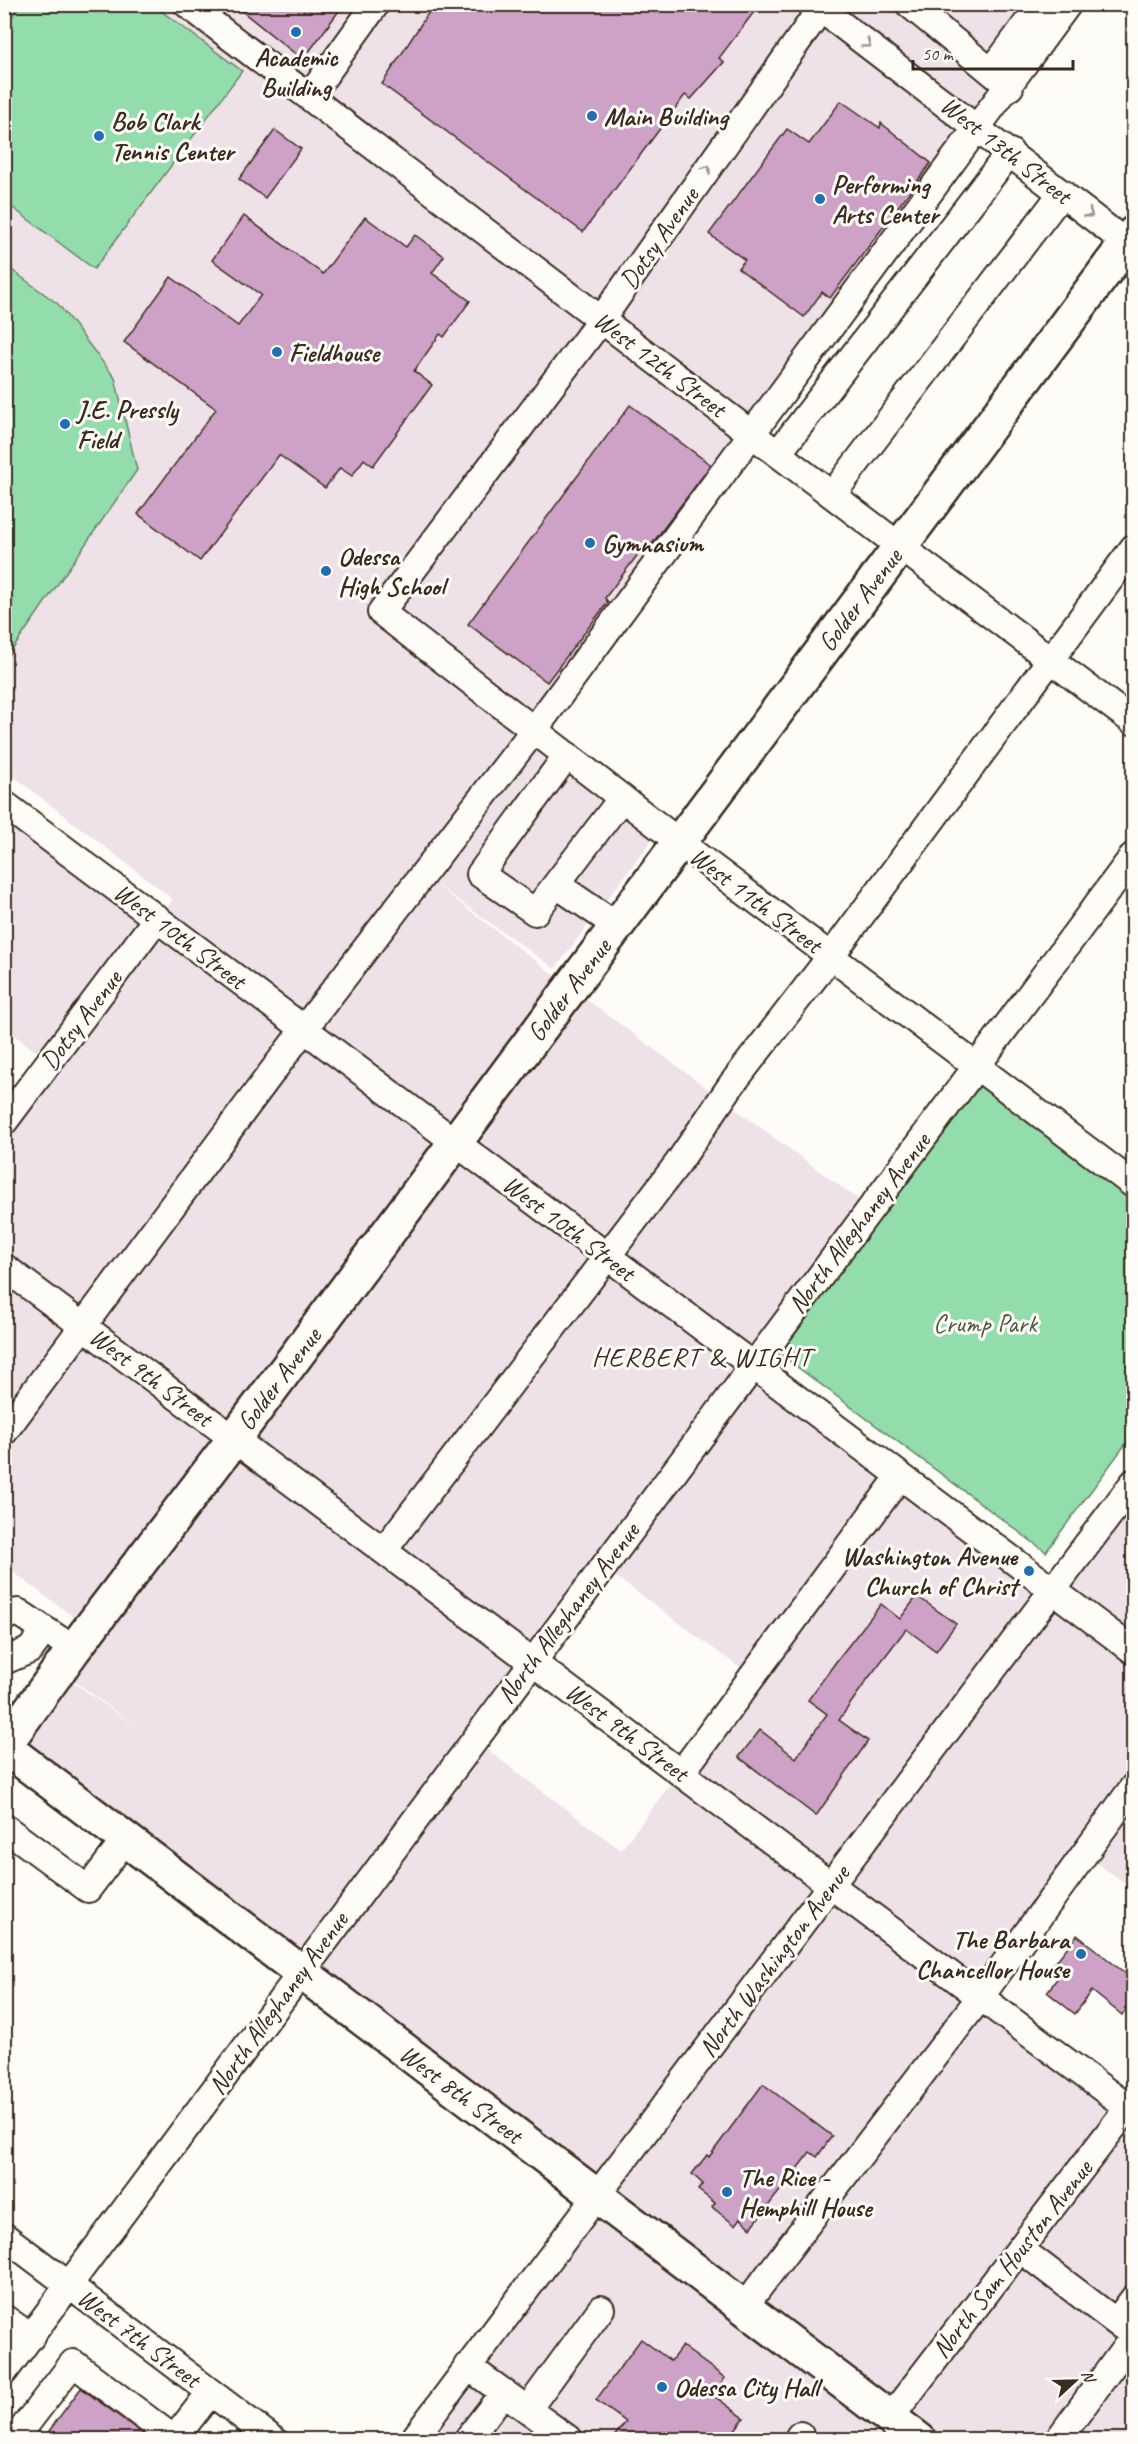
<svg xmlns="http://www.w3.org/2000/svg" width="1138" height="2444" font-family="Caveat,sans-serif">
	<style>
		.built { fill: #efe1e8; fill-rule: evenodd }
		.green { fill: #93ddac; stroke: #678465; stroke-width: 1.5 }
		.building { fill: #cda2c6; stroke: #3b2a1e; stroke-width: 1.5 }
		.lines { fill: none; stroke-linecap: round; stroke-linejoin: round }
		.minor-casing { stroke: #3b2a1e; stroke-width: 30 }
		.major-casing { stroke: #3b2a1e; stroke-width: 38 }
		.minor { stroke: #fdfcf7; stroke-width: 26 }
		.major { stroke: #fdfcf7; stroke-width: 33 }
		.oneway { stroke: #9c938a }
		.poi-dot { fill: #1f6fb2; stroke: #fdfcf7; stroke-width: 2 }
		.labels { text-anchor: middle; dominant-baseline: central; stroke-width: 6; stroke-linejoin: round; paint-order: stroke }
		.poi-label { font-size: 26px; font-weight: bold; fill: #3b2a1e; stroke: #fdfcf7; text-anchor: start }
		.street-label { font-size: 26px; fill: #3b2a1e; stroke: #fdfcf7 }
		.park-label { font-size: 26px; fill: #515742; stroke: #fdfcf7 }
		.neighbourhood-label { font-size: 27px; letter-spacing: 1.5px; fill: #3b2a1e; stroke: #fdfcf7 }
	</style>
	<rect width="100%" height="100%" fill="#fdfcf7"/>
	<filter id="ink" filterUnits="userSpaceOnUse"><feTurbulence type="fractalNoise" baseFrequency=".0167" numOctaves="2"/><feDisplacementMap in="SourceGraphic" scale="12" xChannelSelector="R" yChannelSelector="G"/><feConvolveMatrix kernelMatrix="1 2 1 2 8 2 1 2 1" color-interpolation-filters="sRGB"/></filter>
	<g filter="url(#ink)">
		<path class="built" d="M5 5H1062L535 731 657 833 555 969 426 877 571 988 870 1208 753 1365 1052 1590 1133 1503V1890L1085 1854 977 1994 1133 2102V2439H413L593 2197 5 1757 60 1673 147 1735 61 1671 91 1630 5 1566 4 1126 51 1063 5 1028V807L158 919 173 899 5 770ZM603 1567 751 1676 621 1850 474 1740Z"/>
		<path class="green" d="M21 4 153 5 242 71 94 269 5 202V26Z
			M5 265 58 304 115 378 137 470 5 660Z
			M982 1081 1133 1194V1434L1046 1552 780 1354Z"/>
		<path class="building" d="M233 4H344L303 60Z
			M434 4H760L719 58 724 62 691 99 685 95 583 232 382 84Z
			M841 101 880 128 881 123 931 163 830 298 822 292 804 317 738 268 745 260 709 234 787 129 809 144Z
			M275 130 301 149 265 198 239 179Z
			M244 216 323 274 365 217 406 247 415 235 444 256 432 273 470 301 444 337 440 334 414 371 432 385 373 466 364 459 352 476 340 468 325 488 279 455 200 561 138 514 216 409 124 342 171 277 238 326 261 295 212 260Z
			M630 405 711 465 649 548 645 545 605 598 608 602 547 682 468 624Z
			M917 1596 956 1624 936 1651 906 1629 867 1680 839 1720 868 1741 816 1816 739 1757 760 1730 796 1758 827 1714 808 1700 838 1659 881 1604 900 1619Z
			M1077 1935 1134 1980V2001L1122 2015 1092 1991 1075 2014 1047 1992 1062 1972 1053 1965Z
			M763 2084 832 2136 817 2157 810 2152 751 2228 740 2218 735 2225 712 2207 715 2203 698 2190 703 2184 692 2174 707 2155 709 2157Z
			M641 2339 671 2361 682 2346 725 2378 713 2395 744 2418 728 2439H612L626 2422 596 2400Z
			M81 2388 150 2439H43Z"/>
		<g class="lines">
			<defs>
				<path id="minor" d="M187 4C502 244 816 485 1134 722
					M824 4 601 320 381 612 679 842 1134 1185
					M909 4 1010 87
					M821 9 1134 249
					M992 71 1041 4
					M309 97 376 4
					M779 452 1010 152
					M832 495 1062 193
					M567 755 480 874 535 912 622 798
					M4 804 1134 1651
					M557 885 617 926
					M4 1122 157 918
					M4 1267 1134 2112
					M4 1432 304 1029 534 730 1068 4
					M384 1550 678 1163 732 1084 831 956 1134 547
					M4 1617 18 1612 74 1649
					M4 1661 30 1650 45 1630
					M682 1772 900 1476
					M4 1827 88 1889 125 1840
					M4 2236 274 2440
					M1020 2249 1116 2322
					M744 2307 981 1996 1134 1786
					M4 2318 31 2337
					M1130 2332 1116 2322 1134 2298
					M467 2366 570 2440
					M4 2372 1134 855
					M528 2409 601 2309
					M890 2418 1134 2100
					M14 2440 73 2363 174 2439 210 2393
					M413 2440 1134 1482
					M467 2440 504 2392
					M797 2440 800 2435
					M1058 2440 1134 2336"/>
				<path id="major" d="M4 1746 74 1649 234 1439 1134 233
					M4 1747 919 2440"/>
			</defs>
			<use href="#minor" class="minor-casing"/>
			<use href="#major" class="major-casing"/>
			<use href="#minor" class="minor"/>
			<use href="#major" class="major"/>
		</g>
		<defs><path id="oneway-chevron" d="M-2-3.5L2.5 0L-2 3.5" fill="none" stroke-width="1.6" stroke-linecap="round" stroke-linejoin="round" transform="scale(1.5)"/></defs>
		<g class="oneway">
			<use href="#oneway-chevron" transform="translate(867 44) rotate(37)"/>
			<use href="#oneway-chevron" transform="translate(707 169) rotate(-55)"/>
			<use href="#oneway-chevron" transform="translate(1089 214) rotate(38)"/>
		</g>
	</g>
	<g class="poi-dot">
		<circle cx="296" cy="32" r="6"/>
		<circle cx="592" cy="116" r="6"/>
		<circle cx="99" cy="136" r="6"/>
		<circle cx="820" cy="199" r="6"/>
		<circle cx="277" cy="352" r="6"/>
		<circle cx="65" cy="424" r="6"/>
		<circle cx="590" cy="543" r="6"/>
		<circle cx="326" cy="571" r="6"/>
		<circle cx="1029" cy="1571" r="6"/>
		<circle cx="1081" cy="1954" r="6"/>
		<circle cx="727" cy="2192" r="6"/>
		<circle cx="662" cy="2387" r="6"/>
	</g>
	<g class="labels">
		<g class="poi-label">
			<text x="296" y="57" text-anchor="middle">Academic<tspan x="296" dy="30">Building</tspan></text>
			<text x="604" y="116">Main Building</text>
			<text x="111" y="121">Bob Clark<tspan x="111" dy="30">Tennis Center</tspan></text>
			<text x="832" y="184">Performing<tspan x="832" dy="30">Arts Center</tspan></text>
			<text x="289" y="352">Fieldhouse</text>
			<text x="77" y="409">J.E. Pressly<tspan x="77" dy="30">Field</tspan></text>
			<text x="602" y="543">Gymnasium</text>
			<text x="338" y="556">Odessa<tspan x="338" dy="30">High School</tspan></text>
			<text x="1017" y="1556" text-anchor="end">Washington Avenue<tspan x="1017" dy="30">Church of Christ</tspan></text>
			<text x="1069" y="1939" text-anchor="end">The Barbara<tspan x="1069" dy="30">Chancellor House</tspan></text>
			<text x="739" y="2177">The Rice -<tspan x="739" dy="30">Hemphill House</tspan></text>
			<text x="674" y="2387">Odessa City Hall</text>
		</g>
		<g class="street-label">
			<text transform="translate(1006 150) rotate(38)">West 13th Street</text>
			<text transform="translate(659 238) rotate(-55)">Dotsy Avenue</text>
			<text transform="translate(660 364) rotate(37)">West 12th Street</text>
			<text transform="translate(860 600) rotate(-53)">Golder Avenue</text>
			<text transform="translate(756 900) rotate(37)">West 11th Street</text>
			<text transform="translate(180 936) rotate(37)">West 10th Street</text>
			<text transform="translate(569 990) rotate(-53)">Golder Avenue</text>
			<text transform="translate(81 1020) rotate(-53)">Dotsy Avenue</text>
			<text transform="translate(859 1223) rotate(-53)">North Alleghaney Avenue</text>
			<text transform="translate(569 1228) rotate(37)">West 10th Street</text>
			<text transform="translate(151 1377) rotate(37)">West 9th Street</text>
			<text transform="translate(279 1379) rotate(-53)">Golder Avenue</text>
			<text transform="translate(568 1613) rotate(-53)">North Alleghaney Avenue</text>
			<text transform="translate(627 1732) rotate(37)">West 9th Street</text>
			<text transform="translate(774 1961) rotate(-53)">North Washington Avenue</text>
			<text transform="translate(278 2003) rotate(-54)">North Alleghaney Avenue</text>
			<text transform="translate(461 2094) rotate(37)">West 8th Street</text>
			<text transform="translate(1012 2259) rotate(-52)">North Sam Houston Avenue</text>
			<text transform="translate(139 2338) rotate(37)">West 7th Street</text>
		</g>
		<g class="park-label">
			<text x="985" y="1323">Crump Park</text>
		</g>
		<g class="neighbourhood-label">
			<text x="702" y="1357">HERBERT &amp; WIGHT</text>
		</g>
	</g>
	<rect width="1138" height="2444" fill="none" stroke="#fdfcf7" stroke-width="24"/>
	<rect x="12" y="12" width="1114" height="2420" fill="none" stroke="#3b2a1e" stroke-width="2" filter="url(#ink)"/>
	<g transform="translate(1075 2381) rotate(68)" stroke="#fdfcf7" stroke-width="4.5" paint-order="stroke">
	<path d="M0-4.5L10 22L0 15L-10 22Z" fill="#3b2a1e"/>
	<text y="-9" font-size="16" font-weight="bold" text-anchor="middle" fill="#3b2a1e">N</text>
	</g>
	<path d="M913 60v9h160v-9" fill="none" stroke="#3b2a1e" stroke-width="3"/>
	<text x="922" y="60" font-size="18" fill="#3b2a1e" stroke="#fdfcf7" stroke-width="4.5" paint-order="stroke">50 m</text>
</svg>
